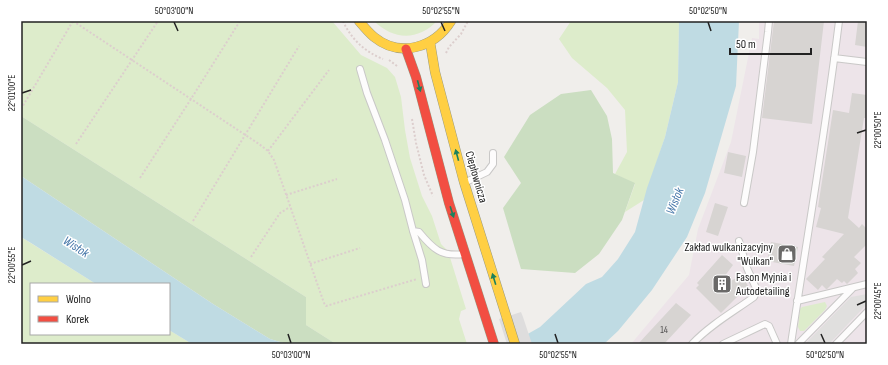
<svg xmlns="http://www.w3.org/2000/svg" width="888" height="365" font-family="'Sofia Sans Condensed',sans-serif">
	<style>
		.industrial { fill: #ede4e9 }
		.grass { fill: #ddeccb }
		.forest { fill: #cbdec1 }
		.parking { fill: #e0dfde }
		.water { fill: #bfdbe3 }
		.pier { fill: #dedddd }
		.building { fill: #d7d4d2 }
		.lines { fill: none; stroke-linecap: round; stroke-linejoin: round }
		.lane-casing { stroke: #c9c8c7; stroke-width: 8 }
		.slow-casing { stroke: #999a82; stroke-width: 10 }
		.jam-casing { stroke: #999a82; stroke-width: 10 }
		.path { stroke: #dccecd; stroke-width: 2; stroke-dasharray: 2 2; stroke-linecap: butt }
		.lane { stroke: #fdfcfc; stroke-width: 6 }
		.slow { stroke: #ffcf43; stroke-width: 9 }
		.jam { stroke: #f24e42; stroke-width: 9 }
		.oneway { fill: #1c815d }
		.ticks { fill: none; stroke: #222; stroke-width: 1.5 }
		.labels { text-anchor: middle; dominant-baseline: central; stroke-width: 3; stroke-linejoin: round; paint-order: stroke }
		.number-label { font-size: 10px; fill: #4f4e4e }
		.street-label { font-size: 12px; fill: #222; stroke: #fff }
		.poi-label { font-size: 12px; fill: #222; stroke: #fff; text-anchor: end }
		.water-label { font-size: 13px; font-style: italic; fill: #4a7aab; stroke: #fff }
		.neatline { fill: none; stroke: #222; stroke-width: 1.5 }
		.ticks-label { font-size: 10px; text-anchor: middle; fill: #222 }
	</style>
	<rect width="100%" height="100%" fill="#f0eeeb"/>
	<path class="industrial" d="M759 21H867V344H631L689 275 698 229 731 142 752 38 759 39Z"/>
	<path class="grass" d="M21 21H332L361 55 387 68 395 77 401 97 405 130 410 158 422 196 432 216 441 244 448 251 466 309 461 311 459 319 467 344H336L306 325V297L21 116Z
		M374 21H437C418 41 393 40 374 21Z
		M571 21H679L678 82 665 137 644 200 625 212 635 184 615 174 627 152 625 110 607 88 572 58 559 39Z
		M21 237 96 284H31V334H169V330L192 344H21Z
		M825 302 827 306 825 310 804 331H800L798 327 800 309 802 307Z"/>
	<path class="forest" d="M591 90 607 116 612 139 613 173 635 183 622 220 599 254 575 273 521 269 503 208 521 183 504 157 530 115 561 94Z
		M21 116 306 297V325L336 344H287L270 339 213 304 21 176Z"/>
	<path class="parking" d="M867 294V304L829 344H805L851 297Z"/>
	<path class="water" d="M679 21H739L736 86 705 193 687 237 652 290 618 331 604 344H510L540 327 586 284 602 277 618 259 635 232 647 188 665 137 678 82Z
		M21 176 213 304 270 339 287 344H192L169 330V284H96L31 243 21 237Z"/>
	<path class="pier" d="M521 312 523 317 532 344H507L499 319Z"/>
	<path class="building" d="M774 21H824L812 124 762 118Z
		M858 21H867V47L855 45Z
		M852 93 867 95V118H864L848 218 859 228 862 224 867 229V244L854 257 861 263 855 269 858 273 847 284 844 281 842 283 837 279 827 289H826L822 285 818 290 806 279 825 259 822 257 844 234 816 227 821 208 818 207 833 110 849 113Z
		M728 152 746 156 742 177 724 173Z
		M715 203 728 207 718 236 706 232Z
		M771 242 798 247 794 266 767 261Z
		M722 255 733 265 715 289 742 275 748 286 721 313 696 288 699 285 697 283Z
		M676 303 691 315 664 344H638Z"/>
	<g class="lines">
		<defs>
			<path id="lane" d="M834 58 867 62
				M360 69 367 93 385 140 405 200 413 231 422 260 426 284
				M466 182 487 172 493 164V153
				M744 203 753 152 768 32 769 21
				M413 231 419 232C433 249 441 257 464 254
				M797 301 867 284
				M692 344C710 325 733 312 754 297L756 293V288L747 268 739 241
				M723 344 765 324 769 326 777 344
				M791 344C807 236 826 129 839 21
				M798 344 853 288
				M836 344 867 312"/>
			<path id="slow" d="M359 21C364 27 368 32 374 37 400 58 434 48 451 21
				M430 42 435 72 464 182 515 344"/>
			<path id="jam" d="M406 49 416 77 449 203 494 344"/>
		</defs>
		<use href="#lane" class="lane-casing"/>
		<use href="#slow" class="slow-casing"/>
		<use href="#jam" class="jam-casing"/>
		<path class="path" d="M73 21 259 144 268 151 274 160 324 303 326 306 417 279
			M343 21C351 39 365 52 383 59
			M446 53 449 47 461 34 468 21
			M389 60 397 66
			M21 109 73 21
			M412 119 416 143 424 175 433 196
			M76 144 158 21
			M268 151 329 70
			M140 178 191 99 240 21
			M286 195 337 179
			M193 221 299 46
			M251 257 280 213 290 207
			M310 264 360 248"/>
		<use href="#lane" class="lane"/>
		<use href="#slow" class="slow"/>
		<use href="#jam" class="jam"/>
	</g>
	<defs><path id="oneway-solid" d="M-6-.8H1V-3.2L6.5 0L1 3.2V.8H-6Z"/></defs>
	<g class="oneway">
		<use href="#oneway-solid" transform="translate(419 86) rotate(75)"/>
		<use href="#oneway-solid" transform="translate(457 155) rotate(-105)"/>
		<use href="#oneway-solid" transform="translate(452 212) rotate(72)"/>
		<use href="#oneway-solid" transform="translate(494 279) rotate(-107)"/>
	</g>
	<path class="ticks" d="M174 22 178 31M441 22 445 31M708 22 711 31M22 93 31 90M857 133 866 130M22 265 31 261M857 305 866 301M288 334 291 343M555 334 558 343M821 334 825 343"/>
	<defs>
		<symbol id="shop-square" viewBox="-11 -11 22 22"><rect x="-9" y="-9" width="18" height="18" rx="4" fill="#6a6968" stroke="#fff"/><path d="M-5-2.5h2.3a2.7 3.5 0 0 1 5.4 0H5L5.5 6h-11ZM-1.5-2.5h3a1.5 2.3 0 0 0-3 0Z" fill="#fff"/></symbol>
		<symbol id="building-square" viewBox="-11 -11 22 22"><rect x="-9" y="-9" width="18" height="18" rx="4" fill="#6a6968" stroke="#fff"/><path d="M-4-6H4V6H1V3H-1V6H-4ZM-2.5-4.3h1.7v1.8h-1.7ZM.8-4.3h1.7v1.8H.8ZM-2.5-1h1.7V.8h-1.7ZM.8-1h1.7V.8H.8Z" fill="#fff"/></symbol>
	</defs>
	<g fill-rule="evenodd">
		<use href="#shop-square" x="776" y="243" width="22" height="22"/>
		<use href="#building-square" x="711" y="273" width="22" height="22"/>
	</g>
	<g class="labels">
		<g class="number-label">
			<text x="664" y="330">14</text>
		</g>
		<g class="street-label">
			<text transform="translate(476 177) rotate(74)">Ciepłownicza</text>
		</g>
		<g class="poi-label">
			<text x="773" y="247">Zakład wulkanizacyjny<tspan x="773" dy="14">"Wulkan"</tspan></text>
			<text x="736" y="277" text-anchor="start">Fason Myjnia i<tspan x="736" dy="14">Autodetailing</tspan></text>
		</g>
		<g class="water-label">
			<text transform="translate(675 201) rotate(-68)">Wisłok</text>
			<text transform="translate(76 247) rotate(33)">Wisłok</text>
		</g>
	</g>
	<rect width="888" height="365" fill="none" stroke="#ffffff" stroke-width="44"/>
	<rect x="30" y="283" width="140" height="52" fill="#ffffff" stroke="#a7a7a7"/>
	<rect x="38" y="296" width="20" height="6" fill="#ffcf43" stroke="#a7a7a7"/>
	<text x="66" y="303" font-size="12" fill="#222222">Wolno</text>
	<rect x="38" y="316" width="20" height="6" fill="#f24e42" stroke="#a7a7a7"/>
	<text x="66" y="323" font-size="12" fill="#222222">Korek</text>
	<path d="M730 48v6h81v-6" fill="none" stroke="#222222" stroke-width="2"/>
	<text x="736" y="48" font-size="12" fill="#222222" stroke="#ffffff" stroke-width="3" paint-order="stroke">50 m</text>
	<rect x="22" y="22" width="844" height="321" class="neatline"/>
	<g class="ticks-label">
		<text x="174" y="14">50°03'00"N</text>
		<text x="441" y="14">50°02'55"N</text>
		<text x="708" y="14">50°02'50"N</text>
		<text transform="translate(11 93) rotate(-90)" y="4">22°01'00"E</text>
		<text transform="translate(877 130) rotate(-90)" y="4">22°00'50"E</text>
		<text transform="translate(11 265) rotate(-90)" y="4">22°00'55"E</text>
		<text transform="translate(877 301) rotate(-90)" y="4">22°00'45"E</text>
		<text x="291" y="358">50°03'00"N</text>
		<text x="558" y="358">50°02'55"N</text>
		<text x="825" y="358">50°02'50"N</text>
	</g>
</svg>
